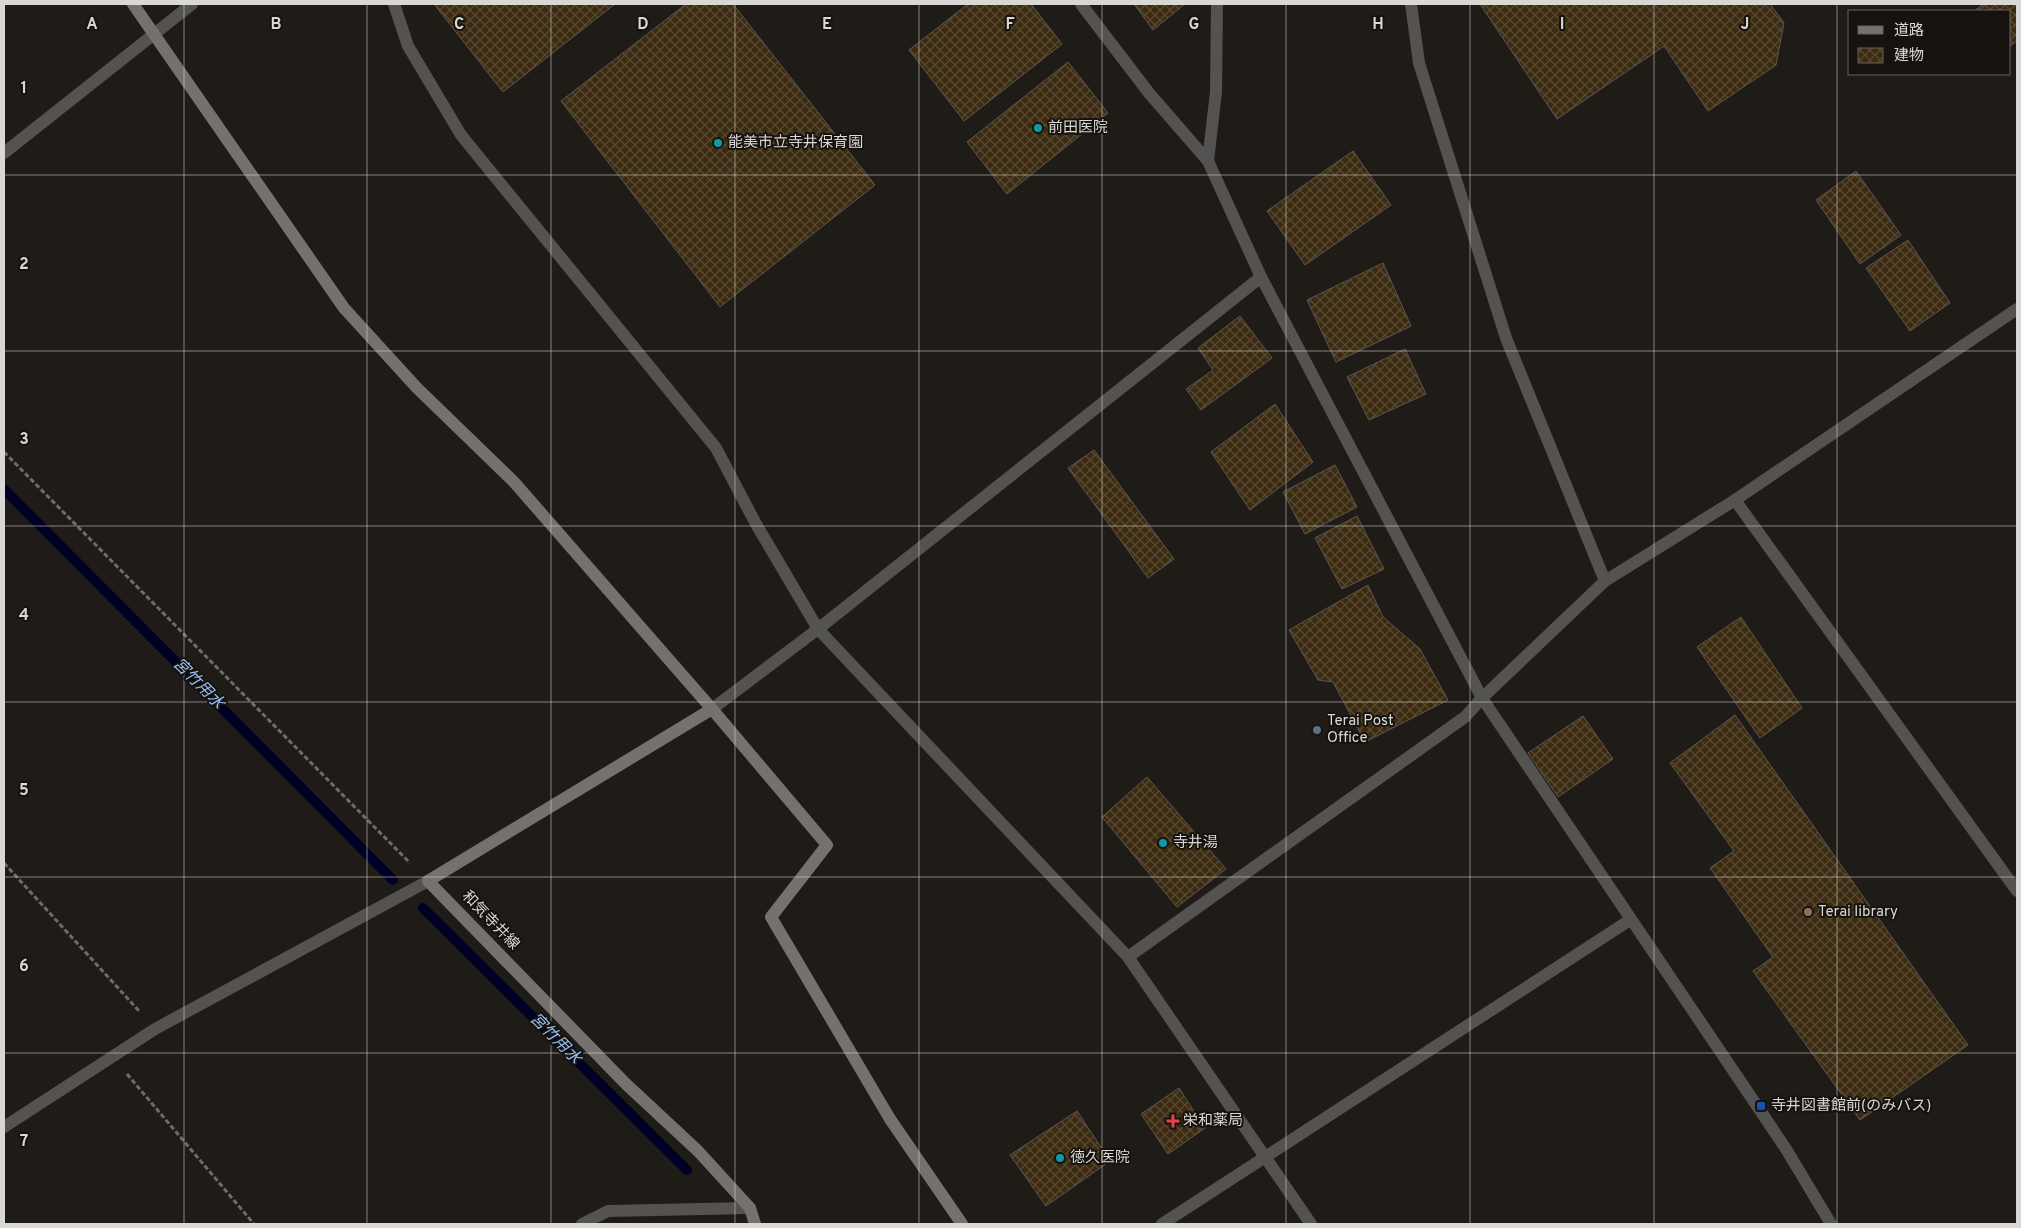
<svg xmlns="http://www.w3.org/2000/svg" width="2021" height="1228" font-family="Overpass,'Noto Sans JP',sans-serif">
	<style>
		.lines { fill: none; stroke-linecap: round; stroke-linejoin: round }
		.stream { stroke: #000027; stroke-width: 10 }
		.building { fill: url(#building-cross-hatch); stroke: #5a5651 }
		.path { stroke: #6e6b68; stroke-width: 3; stroke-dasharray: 5 2.5; stroke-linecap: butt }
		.minor { stroke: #555351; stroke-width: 12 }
		.tertiary { stroke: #555351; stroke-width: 12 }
		.secondary { stroke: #75716e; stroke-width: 12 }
		.grid { fill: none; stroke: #dad8d5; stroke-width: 1; stroke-opacity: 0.55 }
		.culture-dot { fill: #0f9aa8; stroke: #16120e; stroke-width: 2 }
		.service-dot { fill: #5c6f8a; stroke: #16120e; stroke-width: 2 }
		.education-dot { fill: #8d6e63; stroke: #16120e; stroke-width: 2 }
		.transit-dot { fill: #1a4fb4; stroke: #16120e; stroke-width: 2 }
		.health-dot { fill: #e0444e; stroke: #16120e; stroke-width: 2 }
		.labels { text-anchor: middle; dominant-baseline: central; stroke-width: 4; stroke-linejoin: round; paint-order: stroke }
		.poi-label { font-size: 15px; fill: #dad8d5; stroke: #16120e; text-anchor: start }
		.street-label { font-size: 15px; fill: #dad8d5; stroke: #16120e }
		.water-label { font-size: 16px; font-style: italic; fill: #97c3f8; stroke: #16120e }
		.grid-label { font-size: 16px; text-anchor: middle; font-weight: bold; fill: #dad8d5; stroke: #16120e; stroke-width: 4; stroke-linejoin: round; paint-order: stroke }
	</style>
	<defs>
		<pattern id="building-cross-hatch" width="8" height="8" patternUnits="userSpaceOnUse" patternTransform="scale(1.25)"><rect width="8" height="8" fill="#3d2b11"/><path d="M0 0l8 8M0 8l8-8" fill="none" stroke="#584933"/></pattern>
	</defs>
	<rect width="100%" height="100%" fill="#1f1b17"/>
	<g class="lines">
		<path class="stream" d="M4 489 393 880
			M423 908 687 1170"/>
	</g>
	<path class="building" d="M434 4H615L503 92Z
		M686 4H733L875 185 720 307 561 101Z
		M968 4H1031L1062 44 964 121 909 50Z
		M1134 4H1185L1153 30Z
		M1480 4H1770L1784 23 1776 65 1708 111 1664 46 1557 119Z
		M1984 4H2017V41L2010 46V11H1976L1975 10Z
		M1068 62 1108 113 1007 194 967 142Z
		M1353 151 1391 205 1305 265 1267 211Z
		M1856 171 1901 235 1860 264 1816 200Z
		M1908 240 1950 303 1910 331 1866 268Z
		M1383 263 1411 326 1336 362 1307 300Z
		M1240 316 1272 358 1201 410 1186 389 1213 370 1198 348Z
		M1405 349 1426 394 1369 420 1347 377Z
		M1275 404 1313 462 1250 510 1211 452Z
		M1094 450 1174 559 1148 578 1068 468Z
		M1335 465 1357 507 1305 534 1283 492Z
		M1357 516 1384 569 1342 589 1315 538Z
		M1368 585 1383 617 1420 649 1448 700 1365 742 1333 682 1318 680 1289 630Z
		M1741 617 1802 708 1760 738 1697 647Z
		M1735 715 1968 1045 1860 1120 1753 971 1773 957 1710 868 1734 851 1670 763Z
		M1583 716 1613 759 1558 797 1528 753Z
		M1147 777 1226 869 1177 907 1102 817Z
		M1179 1088 1205 1128 1168 1154 1141 1114Z
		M1077 1111 1110 1161 1046 1206 1010 1155Z"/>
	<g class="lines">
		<path class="path" d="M4 452 410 863
			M4 863 140 1012
			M127 1074 254 1224"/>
		<path class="minor" d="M394 4 408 46 461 135 716 448 756 524 818 629 1128 957 1311 1224
			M1411 4 1419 63 1506 338 1605 581
			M4 153 192 4
			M1735 500 2017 891
			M712 709 818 629 1261 277
			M1128 957 1465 717 1482 698
			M4 1127 155 1029 428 881
			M582 1224 608 1211 750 1208"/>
		<path class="tertiary" d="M1081 4 1149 93 1208 161 1261 277 1482 698 1786 1149 1831 1224
			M1208 161 1216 92 1217 4
			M1482 698 1605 581 1735 500 2017 309
			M1162 1224 1630 920"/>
		<path class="secondary" d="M133 4 344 308 417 388 514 482 712 709 827 845 771 917 890 1119 962 1224
			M712 709 428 881 626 1084 698 1151 750 1208 755 1224"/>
	</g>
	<path class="grid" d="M184 4V1224M367 4V1224M551 4V1224M735 4V1224M919 4V1224M1102 4V1224M1286 4V1224M1470 4V1224M1654 4V1224M1837 4V1224M4 175H2017M4 351H2017M4 526H2017M4 702H2017M4 877H2017M4 1053H2017"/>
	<g class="culture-dot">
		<circle cx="1038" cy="128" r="5"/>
		<circle cx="718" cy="143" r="5"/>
		<circle cx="1163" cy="843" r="5"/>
		<circle cx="1060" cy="1158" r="5"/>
	</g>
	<circle class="service-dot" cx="1317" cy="730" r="5"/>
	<circle class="education-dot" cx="1808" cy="912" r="5"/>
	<rect class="transit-dot" x="1756" y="1101" width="10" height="10" rx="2.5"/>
	<path class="health-dot" d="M1170.5 1113.5h5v5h5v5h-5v5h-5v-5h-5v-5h5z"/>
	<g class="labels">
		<g class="poi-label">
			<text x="1048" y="128">前田医院</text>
			<text x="728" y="143">能美市立寺井保育園</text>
			<text x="1327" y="721">Terai Post<tspan x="1327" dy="17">Office</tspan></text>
			<text x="1173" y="843">寺井湯</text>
			<text x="1818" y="912">Terai library</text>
			<text x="1771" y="1106">寺井図書館前(のみバス)</text>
			<text x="1183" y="1121">栄和薬局</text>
			<text x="1070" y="1158">徳久医院</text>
		</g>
		<g class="street-label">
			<text transform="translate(490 921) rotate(46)">和気寺井線</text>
		</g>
		<g class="water-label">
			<text transform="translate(198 684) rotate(45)">宮竹用水</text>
			<text transform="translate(555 1039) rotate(45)">宮竹用水</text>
		</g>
	</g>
	<g class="grid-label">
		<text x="92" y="29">A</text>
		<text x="276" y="29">B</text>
		<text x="459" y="29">C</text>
		<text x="643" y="29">D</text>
		<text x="827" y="29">E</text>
		<text x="1010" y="29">F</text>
		<text x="1194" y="29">G</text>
		<text x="1378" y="29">H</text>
		<text x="1562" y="29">I</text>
		<text x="1745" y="29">J</text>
		<text x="24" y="93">1</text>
		<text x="24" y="269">2</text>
		<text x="24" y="444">3</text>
		<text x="24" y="620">4</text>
		<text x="24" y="795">5</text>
		<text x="24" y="971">6</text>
		<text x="24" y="1146">7</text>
	</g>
	<rect width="2021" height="1228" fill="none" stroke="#dad8d5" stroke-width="10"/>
	<rect x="1848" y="10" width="162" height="65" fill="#16120e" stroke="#64615e"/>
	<rect x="1858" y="26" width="25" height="8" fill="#75716e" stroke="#64615e"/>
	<text x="1894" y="35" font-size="15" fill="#dad8d5">道路</text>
	<rect x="1858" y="48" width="25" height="15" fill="url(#building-cross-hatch)" stroke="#64615e"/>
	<text x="1894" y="60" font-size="15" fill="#dad8d5">建物</text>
</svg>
